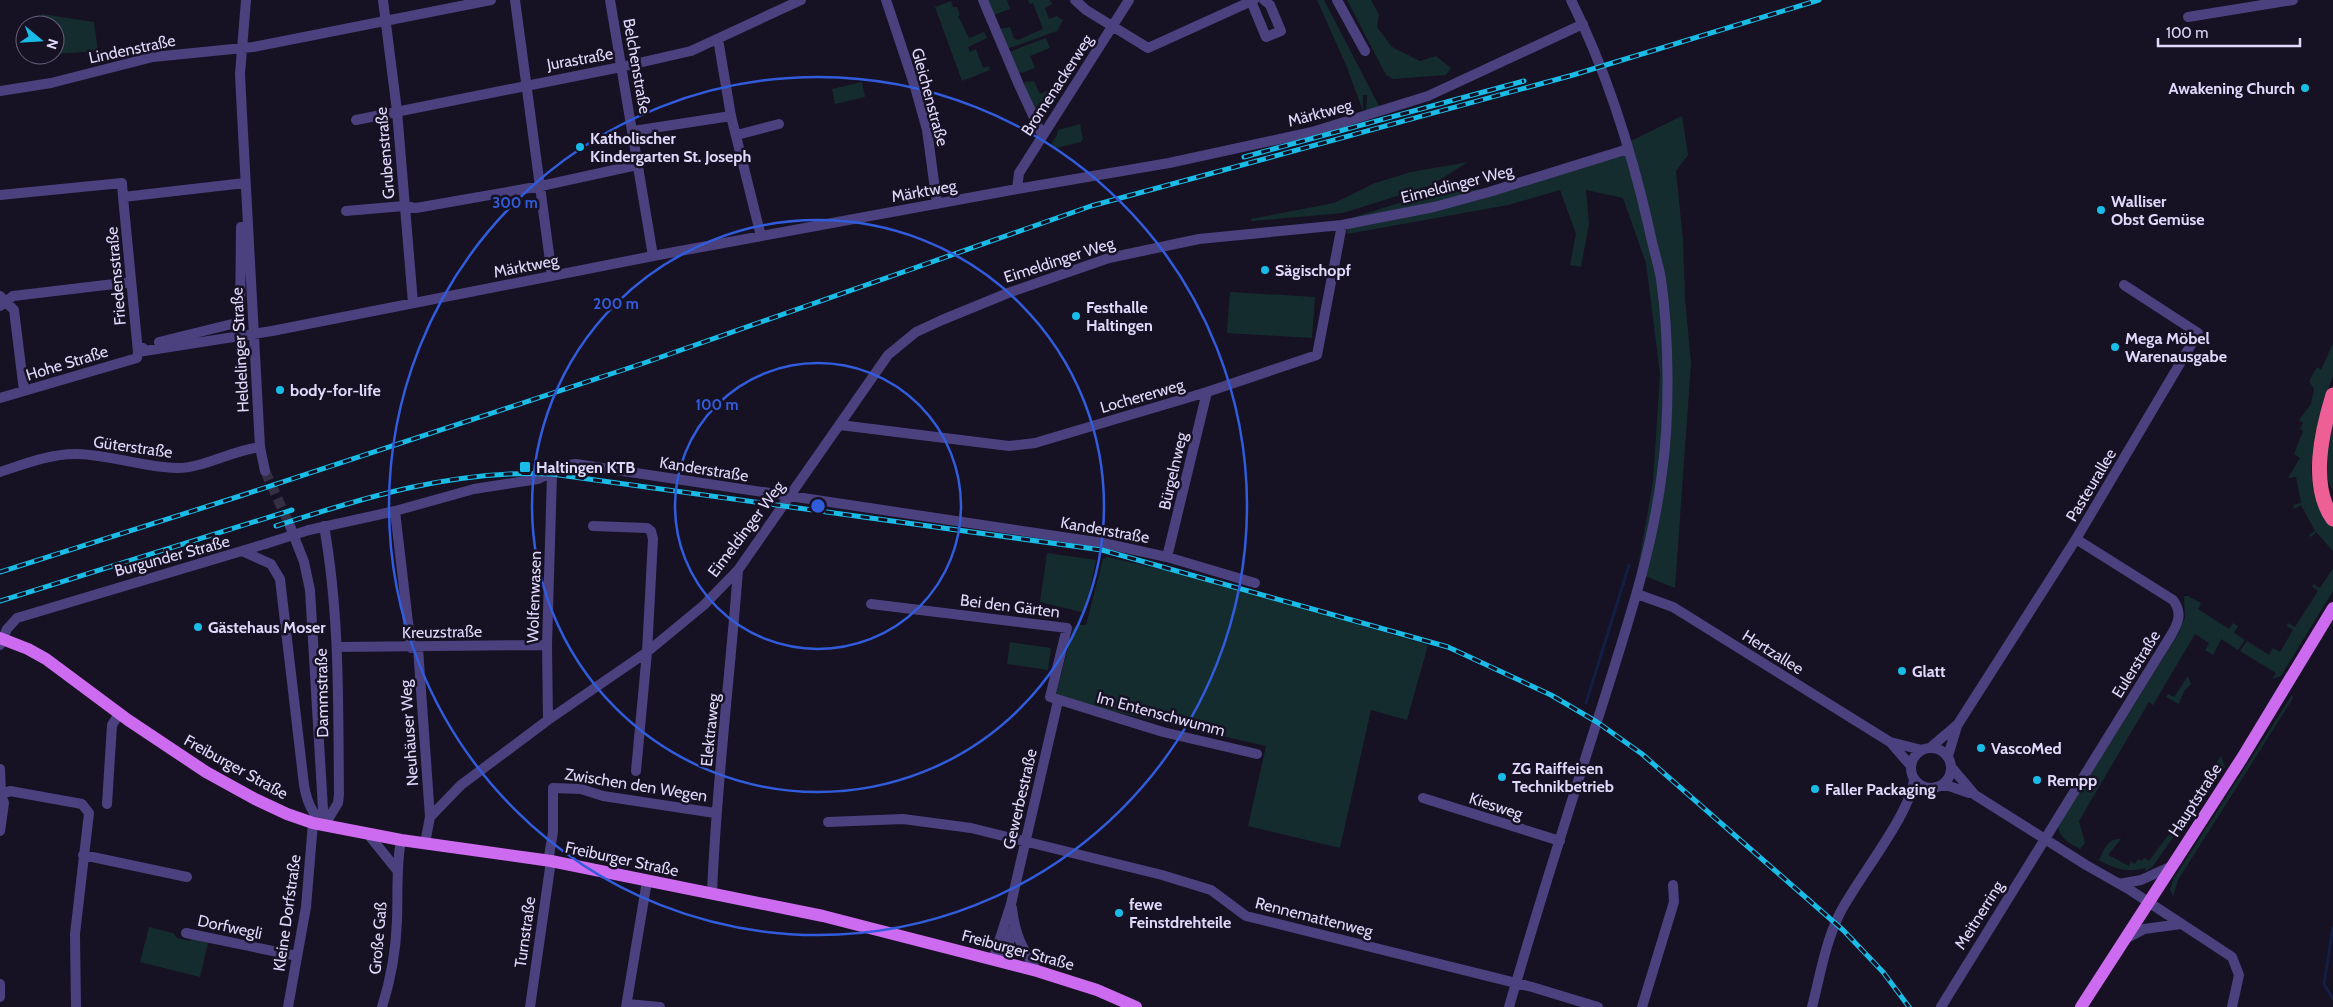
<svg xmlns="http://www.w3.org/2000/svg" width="2333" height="1007" font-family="Cabin,sans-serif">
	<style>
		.green { fill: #152c2e }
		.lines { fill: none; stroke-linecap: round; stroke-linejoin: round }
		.stream { stroke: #121f43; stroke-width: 3 }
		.minor-tunnel { stroke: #352f44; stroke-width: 10; stroke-dasharray: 10 5; stroke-linecap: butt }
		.minor { stroke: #4a417e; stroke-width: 10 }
		.major { stroke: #cd6bf0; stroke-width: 12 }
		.highway { stroke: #ee6095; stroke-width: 15 }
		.rail-casing { stroke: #19bce7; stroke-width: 5 }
		.rail { stroke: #171124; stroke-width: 3; stroke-dasharray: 9; stroke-linecap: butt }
		.minor-bridge { stroke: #4a417e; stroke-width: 10 }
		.ring { fill: none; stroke: #315cdc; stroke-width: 2.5 }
		.poi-dot { fill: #19bce7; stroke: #171124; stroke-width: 2 }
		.labels { text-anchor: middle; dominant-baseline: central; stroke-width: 5; stroke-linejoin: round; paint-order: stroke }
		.street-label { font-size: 16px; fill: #e1d9fb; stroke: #171124 }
		.poi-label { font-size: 16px; font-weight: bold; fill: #e1d9fb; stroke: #171124; text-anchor: start }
		.centre { fill: #315cdc; stroke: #171124; stroke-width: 2.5 }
		.ring-label { font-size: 15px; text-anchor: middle; font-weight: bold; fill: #315cdc; stroke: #171124; stroke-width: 5; stroke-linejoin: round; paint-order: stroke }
	</style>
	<rect width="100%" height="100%" fill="#171124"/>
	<path class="green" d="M988 0H1007L1010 9 994 15Z
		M1028 0H1050L1052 4 1045 8 1049 19 1057 16 1063 20 1057 31 1007 49 999 29 1010 27 1014 38 1018 40 1043 29 1033 3 1030 4Z
		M1317 0H1324L1379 106 1366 113 1367 95H1363V111L1346 65Z
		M1347 0H1371L1379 15 1377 27 1392 47 1420 61 1436 56 1451 68 1446 75 1393 79 1386 75Z
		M951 1 953 7H957L960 15 958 16 969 38 984 32 987 38 968 47 970 52 976 49 983 68 989 66 990 70 962 81 935 7Z
		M42 14 94 22 98 51 55 54V25H41Z
		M1046 38 1050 48 1030 56 1035 68 1022 73 1019 72 1009 52Z
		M1034 81 1040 94 1064 83V85L1043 119 1037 118 1024 85 1025 82Z
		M862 82 865 97 835 104 832 89Z
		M1682 116 1688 155 1676 171 1683 240 1685 298 1691 363 1675 588 1637 573 1653 482 1660 374 1646 263 1623 198 1586 190 1589 224 1581 267 1570 265 1576 234 1560 190 1508 205 1347 234 1348 219 1415 198 1503 186 1571 170Z
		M1080 124 1083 139 1081 142 1056 148 1051 144 1057 135 1058 130Z
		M1468 162 1432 185 1343 213 1252 221 1251 219 1334 203 1375 183 1411 172Z
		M1230 292 1315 297 1312 338 1227 333Z
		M2333 343V376L2322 407 2311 468 2313 489 2321 509 2333 525V551L2316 532 2311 537 2309 535 2315 531 2301 505 2294 509 2293 505 2301 503 2296 477 2288 478 2300 458 2294 454 2303 431 2300 429 2303 423 2299 420 2311 404 2314 389 2309 381 2317 367 2321 370Z
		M2333 410V490C2317 466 2328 437 2333 410Z
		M1047 553 1096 560 1085 613 1040 602Z
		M1108 557 1193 577 1428 645 1407 720 1371 710 1340 848 1248 826 1266 746 1085 705 1056 694 1073 629 1076 625H1086L1103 559Z
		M2333 568V591L2281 676 2272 679 2276 673 2240 651 2247 641 2269 655 2273 648 2280 652 2293 630 2287 626 2288 623 2295 627 2318 591 2312 587 2313 584 2320 588Z
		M2184 596H2188L2201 603 2198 609 2229 629 2233 623 2238 626 2234 633 2245 640 2238 650 2221 639 2213 655 2205 650 2209 643 2195 634 2153 705 2149 702 2146 707 2079 821 2085 843 2080 849C2070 844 2060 838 2058 827L2179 633 2185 617Z
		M1010 642 1051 648 1048 670 1007 664Z
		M2188 676 2191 684 2184 691 2179 704 2166 697 2168 694 2174 697Z
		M2292 695 2293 698 2178 880 2173 897 2170 889 2174 878Z
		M2221 756 2225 767 2204 793 2153 866 2146 871 2145 868C2127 873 2115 869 2099 860 2104 850 2107 838 2121 839L2108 855 2129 866 2131 861 2135 864 2138 859 2142 861 2144 858 2149 861 2198 795 2208 777 2211 779 2216 770 2213 769Z
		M149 927 173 933 177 938 189 941 197 936 209 939 200 977 140 962Z"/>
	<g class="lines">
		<path class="stream" d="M1586 703 1629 565
			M2333 927 2324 984 2333 999"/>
		<path class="minor-tunnel" d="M265 471 290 526"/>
		<path class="minor" d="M246 0 240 74 242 114 260 447 265 471
			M383 0 397 111 413 303
			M515 0 552 276
			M610 0 653 256
			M886 0 915 87 927 130 937 204
			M983 0 1019 85 1042 135
			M1075 0 1086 10 1148 48 1254 0
			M1337 0 1365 51
			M1251 1 1266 37 1281 31 1270 5 1264 0
			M2188 17 2293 0
			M718 39 731 116 761 236
			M0 91 51 83 153 57 253 47 491 0
			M356 120 621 67 691 51 801 0
			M633 131 731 116
			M737 135 779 124
			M1017 189 1019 173 1129 0
			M0 195 122 183 123 197 245 183
			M123 197 138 352 143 348
			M346 211 404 206 416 208 541 186 637 165
			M0 296 14 310 24 391
			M0 306 13 296 131 282
			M159 342 240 322 241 227 248 226
			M0 398 137 358 138 352 272 331 653 256 1017 189 1169 163 1312 132 1428 96 1583 24
			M840 425 1009 446 1035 443 1207 392 1317 355 1342 225
			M0 472C24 464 52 453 78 454 111 455 142 467 176 468 201 469 233 450 260 447
			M395 511 411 648
			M290 526 304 562 310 590 324 826
			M593 526 647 528 651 531 653 539 647 652 636 771
			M309 530 395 511 474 489 538 479 567 465 576 464 1103 543 1167 557 1255 583
			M244 552 271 564 280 579 304 785C307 803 312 812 324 826
			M1167 557 1207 392
			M1637 594 1673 607 1890 742 1922 750
			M871 604 1067 628 1050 697 1163 732 1257 754
			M0 645 7 629 17 618 265 544
			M337 647 547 645
			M418 648 430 817
			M548 720 547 645 552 474
			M1891 743 1911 766
			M1931 747 1958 724 2076 539 2198 333 2124 285
			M1911 768a20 20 0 1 1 40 0a20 20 0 1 1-40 0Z
			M1948 756 1957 726
			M1952 768 1975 795 2086 865 2130 890 2232 957 2239 975 2232 1007
			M0 769 1 794 4 803 0 831
			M1942 786H1949L1969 793
			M0 795 10 791 82 804 89 813 75 934 76 1007
			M1423 798 1560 841
			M107 804 112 725 119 714
			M828 822 903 819 971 828 1162 875 1211 890 1246 916 1532 987 1598 1007
			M324 826 338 803 339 794C338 705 340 615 324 526
			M368 834 397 870
			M425 843 430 817 461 785 548 720 647 652 704 605 738 570 888 355 916 332 942 320 1008 293 1109 258 1199 239 1342 225 1434 207 1489 192 1628 149
			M83 855 187 877
			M2119 884 2141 880 2172 866
			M712 894C716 786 730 678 738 570
			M1012 908C1015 935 1022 948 1037 971
			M186 933 297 956
			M2125 939 2144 929 2181 924
			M993 960 1011 904 1058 701
			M993 960 1006 951 1014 928
			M0 984V997
			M627 1004 660 1007
			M288 1007 306 907 313 823
			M382 1007C391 979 396 950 397 920 398 893 396 867 401 840
			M530 1007 551 861 549 856 553 832V788L581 789 603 796 715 813
			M626 1007 647 881
			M1509 1007C1538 906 1570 806 1602 706 1626 629 1652 553 1662 473 1670 416 1669 335 1661 279 1658 262 1652 245 1649 228 1631 149 1607 72 1571 0
			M1642 1007 1674 902 1673 885
			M1812 1007C1820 976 1825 944 1839 915 1856 880 1912 813 1914 778
			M1941 1007 2170 637C2178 624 2183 613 2173 600L2076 539"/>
		<path class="major" d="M0 638 28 649 46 659 128 720 206 772 255 799 287 814 313 823 401 840 551 861 823 916 1037 971 1097 990 1136 1007
			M2081 1007 2242 758 2333 608"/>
		<path class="highway" d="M2333 395C2322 431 2309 485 2333 519"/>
		<defs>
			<path id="rail" d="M1244 157 1524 81
				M276 526C365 497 457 469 552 474L1102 550 1448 647 1551 695 1597 722 1642 754 1843 930 1883 972 1909 1007
				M0 572 240 496 644 363 1091 206 1573 75 1819 0
				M0 601 292 510"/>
		</defs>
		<use href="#rail" class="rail-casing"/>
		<use href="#rail" class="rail"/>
		<path class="minor-bridge" d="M265 544 309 530"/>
	</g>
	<g class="ring">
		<circle cx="818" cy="506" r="143"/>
		<circle cx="818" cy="506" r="286"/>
		<circle cx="818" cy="506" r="429"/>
	</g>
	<g class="poi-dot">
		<circle cx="2305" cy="88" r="5"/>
		<circle cx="580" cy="147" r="5"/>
		<circle cx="2101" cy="210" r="5"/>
		<circle cx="1265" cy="270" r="5"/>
		<circle cx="1076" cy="316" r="5"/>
		<circle cx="2115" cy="347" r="5"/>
		<circle cx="280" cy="390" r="5"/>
		<rect x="519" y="461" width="12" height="12" rx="2.5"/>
		<circle cx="198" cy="627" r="5"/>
		<circle cx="1902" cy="671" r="5"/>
		<circle cx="1981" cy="748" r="5"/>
		<circle cx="1502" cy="777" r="5"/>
		<circle cx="2037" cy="780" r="5"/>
		<circle cx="1815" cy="789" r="5"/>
		<circle cx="1119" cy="913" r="5"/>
	</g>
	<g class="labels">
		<g class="street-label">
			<text transform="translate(132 49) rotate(-12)">Lindenstraße</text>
			<text transform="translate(580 59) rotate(-10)">Jurastraße</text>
			<text transform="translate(637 66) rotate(80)">Belchenstraße</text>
			<text transform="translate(1057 85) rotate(-57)">Bromenackerweg</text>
			<text transform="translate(930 97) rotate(75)">Gleichenstraße</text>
			<text transform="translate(1320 113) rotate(-15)">Märktweg</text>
			<text transform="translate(385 153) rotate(-95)">Grubenstraße</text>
			<text transform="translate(1457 184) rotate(-14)">Eimeldinger Weg</text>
			<text transform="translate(924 191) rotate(-10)">Märktweg</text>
			<text transform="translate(1059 260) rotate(-18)">Eimeldinger Weg</text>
			<text transform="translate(526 266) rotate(-11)">Märktweg</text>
			<text transform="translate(116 276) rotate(-95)">Friedensstraße</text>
			<text transform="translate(240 350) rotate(-93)">Heldelinger Straße</text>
			<text transform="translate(67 363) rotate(-17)">Hohe Straße</text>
			<text transform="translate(1142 396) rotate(-16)">Lochererweg</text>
			<text transform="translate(133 447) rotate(8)">Güterstraße</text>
			<text transform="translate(704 469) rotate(9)">Kanderstraße</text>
			<text transform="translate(1173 471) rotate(-77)">Bürgelnweg</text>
			<text transform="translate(2091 485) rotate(-59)">Pasteurallee</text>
			<text transform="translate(746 529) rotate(-53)">Eimeldinger Weg</text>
			<text transform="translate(1105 530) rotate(10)">Kanderstraße</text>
			<text transform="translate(172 556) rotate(-15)">Burgunder Straße</text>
			<text transform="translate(534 597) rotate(-88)">Wolfenwasen</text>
			<text transform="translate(1010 606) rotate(7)">Bei den Gärten</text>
			<text transform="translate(442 632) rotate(-1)">Kreuzstraße</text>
			<text transform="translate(1773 652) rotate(32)">Hertzallee</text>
			<text transform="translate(2136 664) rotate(-58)">Eulerstraße</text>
			<text transform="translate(322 693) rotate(-91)">Dammstraße</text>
			<text transform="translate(1161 714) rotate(15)">Im Entenschwumm</text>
			<text transform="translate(710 730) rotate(-84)">Elektraweg</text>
			<text transform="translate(409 733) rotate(-94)">Neuhäuser Weg</text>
			<text transform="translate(236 767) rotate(29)">Freiburger Straße</text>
			<text transform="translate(636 785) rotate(9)">Zwischen den Wegen</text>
			<text transform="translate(1020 799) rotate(-77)">Gewerbestraße</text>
			<text transform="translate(2195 800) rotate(-57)">Hauptstraße</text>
			<text transform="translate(1496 806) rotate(18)">Kiesweg</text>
			<text transform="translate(622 859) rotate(12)">Freiburger Straße</text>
			<text transform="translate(287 913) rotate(-82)">Kleine Dorfstraße</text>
			<text transform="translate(1979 915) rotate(-58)">Meitnerring</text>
			<text transform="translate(1314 917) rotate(14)">Rennemattenweg</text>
			<text transform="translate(230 927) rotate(12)">Dorfwegli</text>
			<text transform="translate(525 932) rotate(-82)">Turnstraße</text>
			<text transform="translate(378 938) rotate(-85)">Große Gaß</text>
			<text transform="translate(1018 950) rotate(15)">Freiburger Straße</text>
		</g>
		<g class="poi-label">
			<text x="2295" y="88" text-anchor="end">Awakening Church</text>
			<text x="590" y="138">Katholischer<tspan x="590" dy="18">Kindergarten St. Joseph</tspan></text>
			<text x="2111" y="201">Walliser<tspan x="2111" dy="18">Obst Gemüse</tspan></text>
			<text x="1275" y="270">Sägischopf</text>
			<text x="1086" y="307">Festhalle<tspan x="1086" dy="18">Haltingen</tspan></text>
			<text x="2125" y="338">Mega Möbel<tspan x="2125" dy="18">Warenausgabe</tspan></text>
			<text x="290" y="390">body-for-life</text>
			<text x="536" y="467">Haltingen KTB</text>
			<text x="208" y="627">Gästehaus Moser</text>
			<text x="1912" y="671">Glatt</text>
			<text x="1991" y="748">VascoMed</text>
			<text x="1512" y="768">ZG Raiffeisen<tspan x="1512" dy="18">Technikbetrieb</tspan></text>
			<text x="2047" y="780">Rempp</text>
			<text x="1825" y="789">Faller Packaging</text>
			<text x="1129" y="904">fewe<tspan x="1129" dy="18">Feinstdrehteile</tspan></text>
		</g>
	</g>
	<circle cx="818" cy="506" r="8" class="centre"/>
	<g class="ring-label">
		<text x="515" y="208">300 m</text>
		<text x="616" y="309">200 m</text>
		<text x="717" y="410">100 m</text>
	</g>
	<g transform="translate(40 40) rotate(108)"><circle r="24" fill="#171124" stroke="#68617a"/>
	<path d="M0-4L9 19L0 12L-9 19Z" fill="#19bce7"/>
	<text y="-8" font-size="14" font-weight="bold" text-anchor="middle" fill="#e1d9fb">N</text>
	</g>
	<path d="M2158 38v8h142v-8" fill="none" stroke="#e1d9fb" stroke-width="2.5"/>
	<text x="2166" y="38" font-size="15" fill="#e1d9fb" stroke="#171124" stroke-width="4" paint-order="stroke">100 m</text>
</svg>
